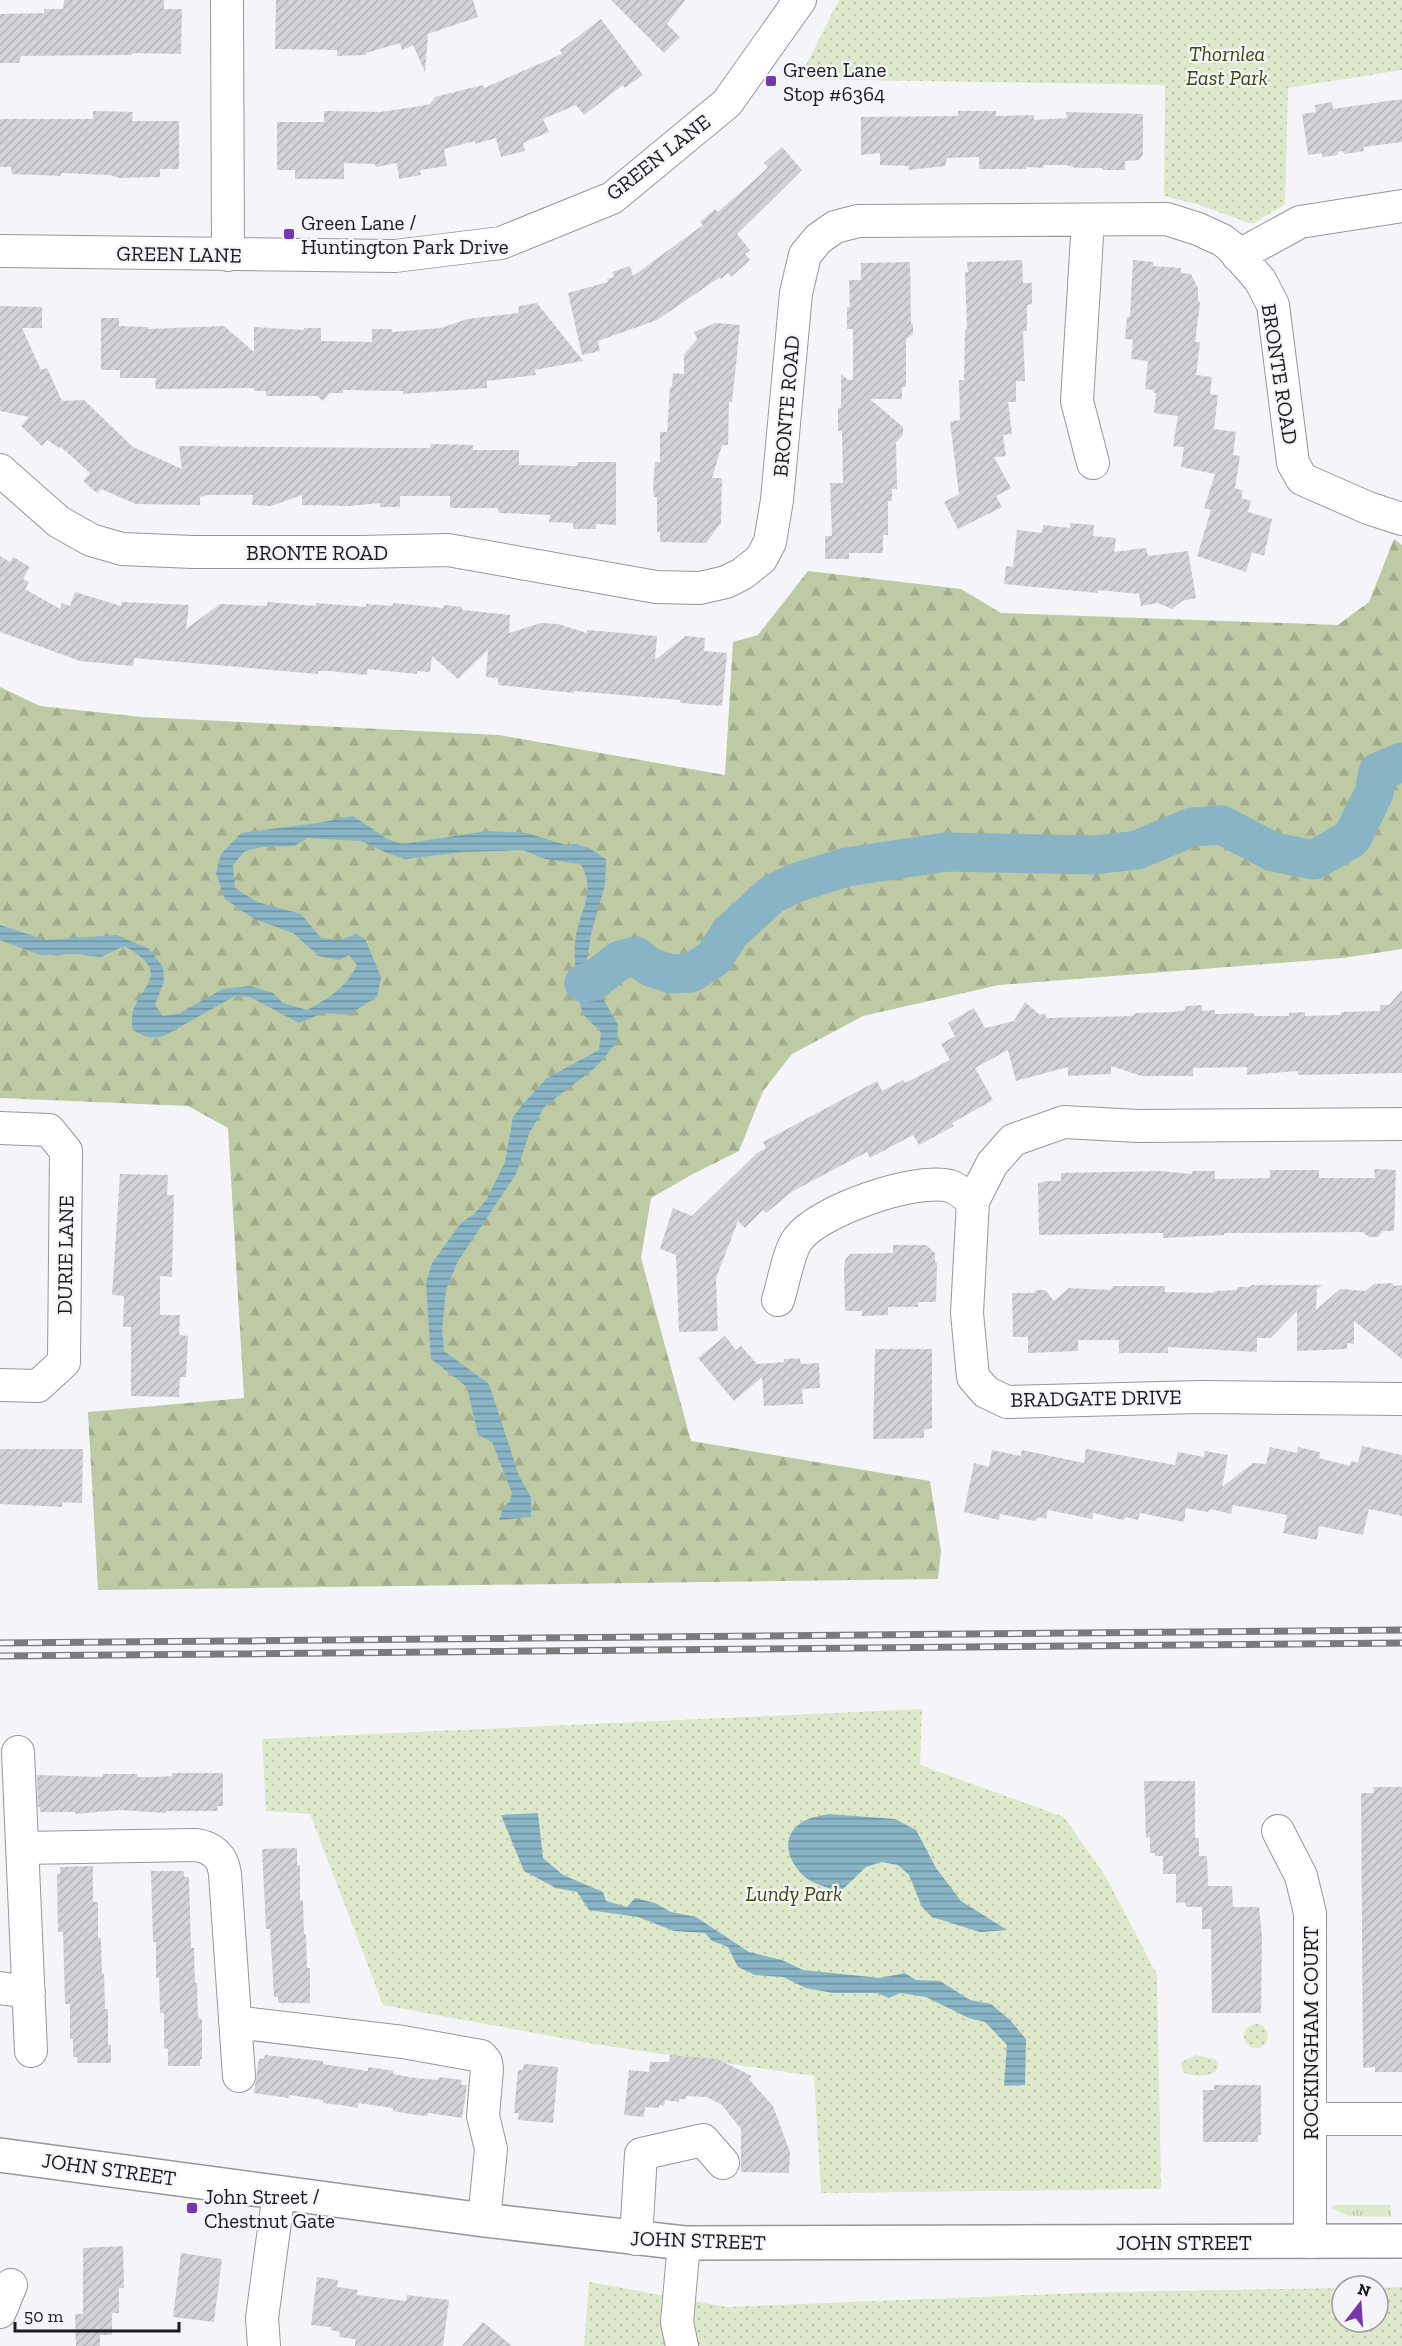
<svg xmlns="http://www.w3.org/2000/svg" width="1402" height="2346" font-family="'Zilla Slab',serif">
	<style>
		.grass { fill: url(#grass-tufts) }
		.forest { fill: url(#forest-firs) }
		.park { fill: url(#park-dots) }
		.water { fill: url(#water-rules) }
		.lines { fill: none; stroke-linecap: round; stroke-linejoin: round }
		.river { stroke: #88b4c6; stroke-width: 39 }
		.building { fill: url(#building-hatch) }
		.minor-casing { stroke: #97969b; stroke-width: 34 }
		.major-casing { stroke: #97969b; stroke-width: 36 }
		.minor { stroke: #fff; stroke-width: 32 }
		.major { stroke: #fff; stroke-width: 33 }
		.rail-casing { stroke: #7b7b7e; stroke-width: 7 }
		.rail { stroke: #f5f5f9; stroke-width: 4.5; stroke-dasharray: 14; stroke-linecap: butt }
		.poi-dot { fill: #7537ad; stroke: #f5f5f9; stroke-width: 2 }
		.labels { text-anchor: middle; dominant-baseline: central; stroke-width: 4.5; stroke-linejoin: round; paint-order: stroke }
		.park-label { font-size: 21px; font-style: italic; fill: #39470a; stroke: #f5f5f9 }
		.poi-label { font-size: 21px; fill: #1b1b1d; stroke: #f5f5f9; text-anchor: start }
		.street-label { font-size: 21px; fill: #1b1b1d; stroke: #f5f5f9 }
	</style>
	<defs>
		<pattern id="grass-tufts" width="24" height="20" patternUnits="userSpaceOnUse" patternTransform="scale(1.5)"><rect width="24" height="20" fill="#dee8ca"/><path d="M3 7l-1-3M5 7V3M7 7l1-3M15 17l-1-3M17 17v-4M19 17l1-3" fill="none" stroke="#bec6ad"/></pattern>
		<pattern id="forest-firs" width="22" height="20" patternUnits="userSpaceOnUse" patternTransform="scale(1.5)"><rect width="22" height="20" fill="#bdcaa4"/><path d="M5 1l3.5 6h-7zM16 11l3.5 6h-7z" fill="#a2ad8d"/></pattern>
		<pattern id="park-dots" width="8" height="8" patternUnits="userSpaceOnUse" patternTransform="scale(1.5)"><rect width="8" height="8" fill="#dee8ca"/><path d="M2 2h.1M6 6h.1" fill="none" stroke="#bec6ad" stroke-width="1.8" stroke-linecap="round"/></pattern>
		<pattern id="water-rules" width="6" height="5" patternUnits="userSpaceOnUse" patternTransform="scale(1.5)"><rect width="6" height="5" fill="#88b4c6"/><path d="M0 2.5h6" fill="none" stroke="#6e92a0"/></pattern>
		<pattern id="building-hatch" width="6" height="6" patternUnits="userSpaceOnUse" patternTransform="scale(1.5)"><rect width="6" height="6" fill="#d2d1d6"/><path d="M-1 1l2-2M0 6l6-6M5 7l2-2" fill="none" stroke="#b4b3b7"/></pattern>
	</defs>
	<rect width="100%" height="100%" fill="#f5f5f9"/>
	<path class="grass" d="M1335 2205H1391V2217L1348 2216 1331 2208Z"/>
	<path class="forest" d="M1394 539 1402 545V949L1343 958 999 985 863 1016 792 1054 763 1091 739 1151 691 1175 651 1198 641 1258 691 1441 930 1481 941 1551 938 1579 98 1590 88 1412 244 1398 228 1128 188 1106 0 1098V687L40 706 142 717 499 735 725 775 733 642 758 635 808 571 961 589 1001 613 1338 625 1369 602Z"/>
	<path class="park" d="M839 0H1402V70L1288 88 1285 204 1252 224 1197 204 1164 196 1165 85 799 79Z
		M922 1709 920 1765 1064 1817 1106 1877 1157 1975 1161 2189 821 2193 814 2076 594 2044 383 2005 310 1814 266 1811 262 1739Z
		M1244 2036a12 12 0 1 1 24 0a12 12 0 1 1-24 0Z
		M1196 2055 1215 2059 1218 2064 1217 2070C1208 2078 1193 2077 1183 2072L1181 2062Z
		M589 2282 727 2307 1108 2292 1342 2288V2322H1378V2288L1402 2287V2346H584Z"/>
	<path class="water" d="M353 816 387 839 403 844 487 831 527 833 566 845 576 844 589 848 606 859 605 885 592 930 587 959 593 981 618 1025 617 1042 596 1067 544 1107 529 1134 516 1174 458 1261 446 1290 442 1330 444 1351 489 1384 519 1476 531 1497V1517L499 1520 504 1507 510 1501 512 1493 492 1442 478 1435 467 1387 431 1359 426 1283 432 1263 461 1223 474 1214 487 1199 505 1162 513 1117 522 1105 547 1078 599 1050 601 1032C596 1027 588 1021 584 1015 576 1002 573 951 576 936 581 907 596 893 581 864L545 859 523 850 463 852 405 859 387 853 361 841 308 838 294 846 262 847 245 851 233 865 235 888 257 902 301 914 321 938 341 940 356 934 365 939 381 977 377 997 348 1015 323 1013 299 1023 250 997 235 996 164 1036C151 1039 144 1037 133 1030 123 989 184 979 124 946L101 957 78 954 40 955 0 940V925L46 940 117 935 149 949 163 967 164 981 155 1005 163 1016 180 1013 223 989 250 986 273 993 283 1003 307 1010C328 999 346 988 357 965L349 955 339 960 319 956 293 933 254 919 225 899 216 873 221 854 241 833 318 823Z
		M538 1813 543 1858 563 1875 603 1892 606 1901 627 1907 635 1898 655 1903 671 1912 696 1917 749 1952 782 1960 803 1970 880 1978 905 1973 916 1980 940 1981 970 2000 991 2004 1010 2020 1026 2039 1025 2085 1004 2086 1007 2045 985 2022 969 2018 926 1997 900 1993 889 1998 877 1993H833L806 1988 783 1977 755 1975 738 1967 728 1947 712 1941 705 1933 674 1931 638 1917 589 1910 577 1892 556 1888 524 1871 501 1815Z
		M828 1814 895 1819 916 1830 936 1868 961 1901 1007 1930 980 1932 932 1917 922 1907 909 1875 898 1865 881 1862 866 1867 841 1891H836C827 1887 814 1884 806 1878 787 1862 778 1834 806 1820 812 1817 821 1816 828 1814Z"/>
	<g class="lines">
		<path class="river" d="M584 983 593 981 620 960 636 956 650 967 671 974 691 973 714 958 730 933 771 895 795 883 847 867 946 852 1094 855 1137 850 1192 827 1222 825 1273 852 1314 860 1352 838 1374 793 1378 772 1402 762"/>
	</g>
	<path class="building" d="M64 0H164V9H182L181 54 132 53V55L21 56 19 63H0V14L44 13V9H63Z
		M276 0H473L478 17 428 34 425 72 413 45 402 50 400 43 366 53V55L337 56V50L275 49Z
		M611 0H685L667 24 680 37 664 53Z
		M601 19 643 75 625 88 623 85 584 115 576 105 543 119 549 132 523 143 525 151 501 157 496 138 475 144V141L444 149 447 166 420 170 421 175 399 179 397 163 376 167 375 164 344 163V179H295V170H277V122H324V111L380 112 421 106 430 104 435 97 483 85 484 88 562 54 560 50Z
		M1402 99V142L1363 147 1364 151 1344 154 1343 151 1338 152V155L1322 157V153L1308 155 1302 114 1316 112 1315 105 1332 102 1333 109Z
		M93 111 133 112 132 121H179V169H160V177L119 178 110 175 61 173V176L12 174 11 167H0V119H93Z
		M958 111H996V116L1034 115V120L1067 118 1066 112 1143 114V154L1139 160 1125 161V170H1102V168H1076L1066 165H1044L1043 168 1026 167V169H979V157L947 158 945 166 908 170 909 166 880 165V153L861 155V117L958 116Z
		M782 147 802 170 737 234 750 250 745 254 750 260 731 277 728 273 721 279 720 277 657 320 598 341 600 351 582 355 568 293 608 282 607 279 614 277 612 272 630 266 633 276 703 225 700 222 715 209 718 212 760 175 768 167 764 163Z
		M1022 260 1023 283H1032V304L1027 305V331H1023L1025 381H1016V402H1008L1012 434 1003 435 1006 456 994 457 1011 488 996 496 1002 507 958 529 944 502 959 494 950 422 960 420 959 380H964L965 330H967L965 272H968L967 262Z
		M1133 260 1154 262 1153 266 1181 268V273L1191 274 1198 288V300L1200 303 1195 342H1200L1196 375 1212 377 1210 394 1218 395 1214 429 1236 432 1233 455 1240 456 1235 488 1243 491 1241 498 1251 501 1248 512 1272 519 1264 556 1252 552 1246 572 1197 556 1211 510 1204 508 1215 474 1181 467 1184 447 1173 446 1178 416 1154 413 1156 393 1153 392 1154 390 1145 389 1148 361 1131 359 1133 340 1125 339 1127 317H1130Z
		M910 262 911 323 913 325V334L906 339V387H902V399H870L903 427V435L896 442 897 489H892V501H888V535H883V553H849V559H825V536H832L830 483H843L842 431H838V408H841V374L848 380H853V329H847V307H850L849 280H861V263Z
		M537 303 583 361 535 370 536 375 487 381V388L403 394V391L343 390V393H330L323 401 317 396H266V391H254V388L155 389 156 378H120V370H101V318H119V326L148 327V329L224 326 254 352V327L304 330V328H321V341L372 342V329H392V332L441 328 467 319 518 313 519 306Z
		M0 306 42 307V328H22L41 370 47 368 62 401 84 400 133 447 182 469 179 446 382 448H430L431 444 473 445V450H519V465L577 466 578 462H616V525L596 524V529H573V523L549 522 550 515 499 513 498 508H450V496H400V507H380V503L348 506 302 505V495L271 506 252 505 253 495H208L200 497V505L136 504 101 489 97 493 83 481 90 473 61 447 59 448 47 440 42 446 21 426 29 417 0 411Z
		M716 323 740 325 733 393 732 402H729L728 445H722L712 478H722L721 523 706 543 660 542V532H657V497H654L653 486 655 462H660V432H667L670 387H672L673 373 684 374V355L697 339 694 332Z
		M1070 523 1094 525 1093 536 1116 538 1114 552 1146 548 1148 556 1188 551 1196 598 1182 601 1172 609 1158 603 1141 606 1139 594 1099 590 1098 593 1004 584 1006 566 1013 567 1017 530 1042 533 1043 525 1070 528Z
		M0 556 10 562 13 557 30 567 23 579 29 582 25 589 60 609 62 603 70 606 75 592 121 606 122 602 189 605 186 629 220 604 267 606V602L316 606V603L366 607V604L393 606V603L443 608 444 605 462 607V610L510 615 509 633 541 623 558 624 587 633V630L657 636 655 660 686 636 705 638 704 651 727 653 722 706 680 703V700L574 691V693L498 685V678L486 677 488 650 458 679 432 656 430 672 417 671V674L368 669 367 675 330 671H318V674L134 658 133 666 80 661 0 632Z
		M1402 990V1073L1298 1075V1071L1247 1075V1067L1193 1068V1076H1142L1111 1066V1074L1068 1076V1067L1016 1081 1008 1050 975 1068 993 1100 952 1123 954 1126 919 1145 913 1135 870 1158 867 1152 793 1191 766 1213 763 1210 745 1228 738 1221 716 1278 718 1331 679 1332 676 1255 660 1249 673 1208 692 1216 757 1153 766 1148 763 1142 789 1128 877 1081 882 1091 903 1080 905 1083 950 1060 941 1044 955 1036 948 1023 974 1008 985 1028 1014 1021 1025 1002 1040 1015 1045 1013 1046 1018 1133 1016 1135 1013 1173 1012 1185 1010V1006L1202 1005V1011L1215 1010V1014L1254 1013V1016H1289V1013L1305 1012V1016L1341 1015V1012L1380 1011V1005H1389Z
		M1374 1169 1396 1170 1394 1231H1383L1378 1237H1369L1363 1232 1224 1233V1235L1163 1238V1233L1039 1235 1038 1184 1045 1181H1061V1173L1161 1171 1192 1174V1171H1215V1179L1270 1178V1170H1319V1178H1375Z
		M120 1174 168 1175 167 1195H174L172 1277 160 1276V1315H180L179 1335 188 1336 186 1377H180L179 1397 131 1396V1327H123L124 1296 112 1295Z
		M893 1245H926L935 1253V1262L937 1263 936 1302H918V1307H888V1315L862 1316V1311H845L844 1270 845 1260 850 1254 893 1253Z
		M1392 1283 1394 1286 1402 1285V1359L1354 1321V1344L1347 1343V1349L1297 1351V1311L1271 1338H1257V1352L1168 1347V1353H1119V1340H1078V1351L1028 1353V1337H1013L1012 1293H1034L1036 1290H1045L1054 1301 1069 1288 1110 1290 1114 1286H1165V1292L1213 1293 1216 1291 1237 1290V1287H1250L1252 1285H1322L1317 1289 1316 1310 1340 1289 1365 1291 1374 1284Z
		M725 1336 736 1350 741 1346 757 1364 784 1362V1359L800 1358 801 1364 819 1363 820 1388 802 1389 803 1404 764 1406 762 1377 734 1401 698 1358Z
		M875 1349H932V1428L924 1430V1438L873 1439Z
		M1362 1446 1402 1455V1516L1369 1509 1363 1535 1319 1526 1317 1540 1283 1533 1287 1515 1233 1505 1231 1514 1211 1509 1207 1512 1186 1508 1184 1522 1140 1513 1138 1520 1126 1517 1123 1520 1093 1513 1092 1519 1048 1510 1046 1519 1039 1517 1034 1521 1000 1514 999 1520 964 1512 974 1463 989 1467 992 1450 1021 1456 1022 1450 1084 1463 1086 1449 1175 1465 1178 1452 1204 1457 1205 1451 1228 1455 1222 1487 1253 1463 1266 1464 1270 1447 1297 1453 1298 1447 1320 1452 1319 1458 1350 1466 1351 1461 1358 1463Z
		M0 1449H83L82 1503 62 1502V1507L0 1504Z
		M172 1773H223V1806H217L218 1811H166V1813L120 1810 75 1814V1812H40V1807H38L37 1775 102 1777 103 1774H137V1777H154L172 1776Z
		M1144 1781H1195V1838H1199V1856H1207L1208 1886H1232L1233 1907H1259L1262 1936 1261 2013H1212L1211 1929H1202V1907H1186L1185 1902 1176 1903V1874H1163V1856H1155V1853H1150V1837L1146 1838Z
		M1373 1787H1402V2072H1375V2067L1363 2068 1361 1793H1374Z
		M297 1848V1865H300V1900H303L304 1934H306L307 1968H310V2003H278V1997H274L270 1929H266L262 1849Z
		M93 1866V1902H98V1938H101L102 1974 104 1973 105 2009H108V2045H111V2063H77V2057H73V2039H70V2004H65L63 1932H58L57 1874H60V1867Z
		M151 1871H184V1877H189L191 1948H194L195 1983H197L198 2018 202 2019V2059H200V2066H168V2049L164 2048V2013H160L159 1977 156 1978V1942H153Z
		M265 2055 323 2061V2064L368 2071V2067L381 2069 393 2071V2074L415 2078 438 2080 439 2077 462 2080 461 2085H467L462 2118 428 2113 427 2116 410 2114 393 2111V2108L358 2103V2108L340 2105 323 2103V2100L289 2095 288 2098 254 2093 259 2058 264 2059Z
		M670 2055 717 2059 752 2076 749 2079 773 2106 790 2152 789 2173 741 2172V2129L722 2105 707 2097 686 2096V2099H679V2102L665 2100 664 2106 659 2105V2108L645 2107 644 2117 624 2115 629 2070 649 2072 650 2062H669Z
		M524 2064 558 2067 553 2123 518 2120 519 2113H514L518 2070H523Z
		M1214 2085H1261V2135H1258V2142H1203V2090H1214Z
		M123 2246 124 2288H119V2313H112V2335H100V2346H76L75 2314H83V2248Z
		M181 2253 222 2259 214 2322 173 2317Z
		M317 2277 338 2280 337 2287 358 2290 357 2295 406 2301 407 2295 449 2300 443 2346H355V2339L339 2337 340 2332 331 2330V2327L311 2325Z
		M483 2322 512 2346H462Z"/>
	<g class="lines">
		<defs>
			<path id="minor" d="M227 0 228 255
				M1088 220 1077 401 1093 463
				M0 251 395 256 501 243 612 198 727 103 800 0
				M1238 256 1300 222 1402 206
				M0 470 59 522 91 540 122 549 193 552H361L448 550 656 587 700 588 726 582 742 574 761 559 770 542 777 500 796 293 805 255 818 239 835 227 858 221 1167 219 1198 229 1222 240 1230 246 1260 280 1273 305 1293 463 1302 479 1368 508 1402 519
				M1402 1124 1138 1126 1064 1122 1013 1140 992 1164 973 1201 967 1313 973 1377 986 1392 1007 1402 1200 1397 1402 1399
				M0 1128 49 1130 66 1151 64 1362 38 1386 0 1385
				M778 1300C783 1285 789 1250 798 1239 818 1211 915 1177 950 1186 957 1188 966 1196 973 1201
				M18 1752 31 2051
				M1278 1831 1301 1876 1310 1913V2242
				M23 1848 195 1845C213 1847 223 1857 225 1874L239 2076
				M0 1988 29 1992
				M235 2022 403 2042 481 2056 486 2062 487 2069 483 2116 491 2149 484 2220
				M1311 2119H1402
				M636 2239 641 2154 703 2140 723 2163
				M0 2312 11 2285
				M264 2346 262 2318 279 2192
				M682 2346 677 2322 684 2243"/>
			<path id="major" d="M0 2155 484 2220 684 2243 1402 2241"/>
		</defs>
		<use href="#minor" class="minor-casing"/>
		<use href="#major" class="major-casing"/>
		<use href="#minor" class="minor"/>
		<use href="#major" class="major"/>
		<defs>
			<path id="rail" d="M0 1643 1402 1630
				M0 1656 1402 1643"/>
		</defs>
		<use href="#rail" class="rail-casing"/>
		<use href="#rail" class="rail"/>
	</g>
	<g class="poi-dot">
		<rect x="765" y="75" width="12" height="12" rx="3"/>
		<rect x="283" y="228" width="12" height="12" rx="3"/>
		<rect x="186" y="2202" width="12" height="12" rx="3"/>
	</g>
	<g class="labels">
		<g class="park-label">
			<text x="1227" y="53">Thornlea<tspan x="1227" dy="24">East Park</tspan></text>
			<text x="794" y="1893">Lundy Park</text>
		</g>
		<g class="poi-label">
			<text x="783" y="69">Green Lane<tspan x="783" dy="24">Stop #6364</tspan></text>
			<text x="301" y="222">Green Lane /<tspan x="301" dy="24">Huntington Park Drive</tspan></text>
			<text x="204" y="2196">John Street /<tspan x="204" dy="24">Chestnut Gate</tspan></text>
		</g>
		<g class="street-label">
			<text transform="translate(658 157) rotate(-38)">GREEN LANE</text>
			<text transform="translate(179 254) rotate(1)">GREEN LANE</text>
			<text transform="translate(1280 374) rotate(81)">BRONTE ROAD</text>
			<text transform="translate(786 406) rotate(-85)">BRONTE ROAD</text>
			<text x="317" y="552">BRONTE ROAD</text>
			<text transform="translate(65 1255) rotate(-89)">DURIE LANE</text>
			<text transform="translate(1096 1398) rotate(-1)">BRADGATE DRIVE</text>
			<text transform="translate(1310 2033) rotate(-90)">ROCKINGHAM COURT</text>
			<text transform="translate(109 2169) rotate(8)">JOHN STREET</text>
			<text transform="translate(698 2240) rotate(2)">JOHN STREET</text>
			<text x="1184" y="2242">JOHN STREET</text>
		</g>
	</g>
	<g transform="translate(1360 2304) rotate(17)"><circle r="28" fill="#f5f5f9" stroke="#9e9ea1" stroke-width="1.5"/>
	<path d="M0-4.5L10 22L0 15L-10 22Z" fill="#7537ad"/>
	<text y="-9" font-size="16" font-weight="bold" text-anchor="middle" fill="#1b1b1d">N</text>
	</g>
	<path d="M15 2322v9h164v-9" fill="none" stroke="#1b1b1d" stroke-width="3"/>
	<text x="24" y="2322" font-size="18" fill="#1b1b1d" stroke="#f5f5f9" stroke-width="4.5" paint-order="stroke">50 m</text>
</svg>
